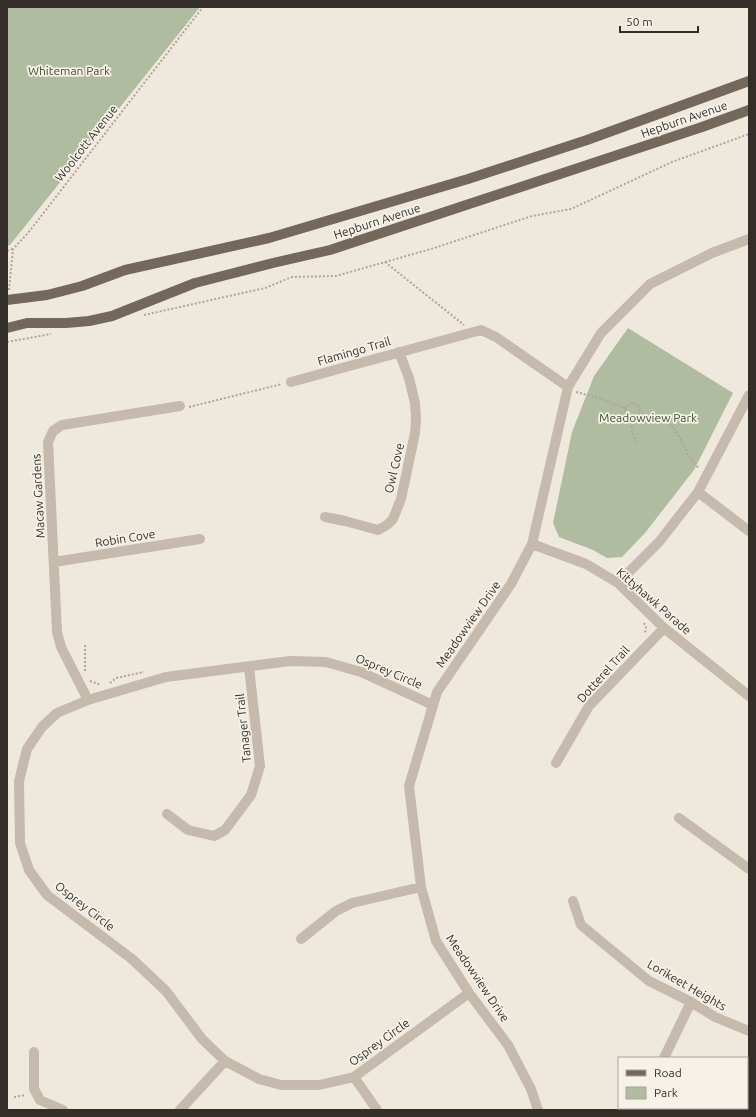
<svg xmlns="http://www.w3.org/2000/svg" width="756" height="1117" font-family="Ubuntu,sans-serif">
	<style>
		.green { fill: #afbc9f }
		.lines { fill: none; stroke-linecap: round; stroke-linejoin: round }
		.path { stroke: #b1a595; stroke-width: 2; stroke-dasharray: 2 2; stroke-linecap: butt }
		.street { stroke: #c5baab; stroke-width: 10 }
		.primary { stroke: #74675c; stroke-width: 10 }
		.labels { text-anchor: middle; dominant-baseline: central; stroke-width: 3.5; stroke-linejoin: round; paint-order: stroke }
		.park-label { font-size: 12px; fill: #404f30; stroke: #f7f2e9 }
		.street-label { font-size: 12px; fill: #342e29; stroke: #f7f2e9 }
	</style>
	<rect width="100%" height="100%" fill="#efe9dd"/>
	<path class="green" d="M7 7H200L10 245 7 246Z
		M628 328 733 393 694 470 645 533 622 557 607 558 593 550 559 537 553 523 572 432 594 376Z"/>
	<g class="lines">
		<path class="path" d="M7 251 13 249
			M385 262 464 325
			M9 290 13 249 28 233 203 7
			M144 315 265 288 292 277 336 276 431 249 532 216 571 209 672 162 749 134
			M7 342 51 334
			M576 392 598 398 625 408 626 415 633 418 639 414C647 416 656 417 664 421 683 429 683 456 699 468
			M189 407 282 384
			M625 408 632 403 639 405 640 411 639 414
			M633 418C630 428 632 434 637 442
			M644 623 646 627 645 634
			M85 645V672
			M371 664 391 669 412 683
			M90 681 101 685
			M110 683 116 678 144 672
			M14 1097 26 1095"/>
		<path class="street" d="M291 382 481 330 496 337 568 387
			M698 492 749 531
			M325 517 345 521 378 530 387 525 393 519 401 499 415 433 416 418 415 403 409 378 399 352
			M532 544 586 564 618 583 664 628 749 696
			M54 562 200 539
			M618 583 659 542 698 492 749 395
			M88 700 61 647 57 632 48 442 53 431 62 425 180 406
			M433 705 361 672 326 662 290 661 166 677 88 700 57 713 42 727 27 749 19 781 20 843 29 870 47 895 132 959 166 991 202 1039 225 1061 259 1079 281 1085H319L354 1077 469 993
			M556 763 589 706 664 628
			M167 814 188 830 214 836 225 830 251 795 260 766 249 667
			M679 818 749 869
			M573 901 581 925 649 981 691 1002 715 1017 749 1031
			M301 939 336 911 352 903 421 887
			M34 1052V1089L40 1100 63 1110
			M664 1058 691 1002
			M354 1077 377 1110
			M180 1110 225 1061
			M538 1110 531 1089 508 1045 469 993 436 941 421 887 409 786 437 692 511 584 532 544 568 387 601 333 650 284 712 253 749 239"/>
		<path class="primary" d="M7 300 47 295 82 286 125 270 269 238 350 214 468 179 587 140 749 81
			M7 328 27 323H66L89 321 112 316 195 283 273 263 330 250 702 127 749 110"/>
	</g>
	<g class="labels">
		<g class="park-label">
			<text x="69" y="70">Whiteman Park</text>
			<text x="648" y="417">Meadowview Park</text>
		</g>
		<g class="street-label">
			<text transform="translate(684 119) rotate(-19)">Hepburn Avenue</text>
			<text transform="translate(86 143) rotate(-52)">Woolcott Avenue</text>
			<text transform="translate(377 221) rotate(-18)">Hepburn Avenue</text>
			<text transform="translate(354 351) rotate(-16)">Flamingo Trail</text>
			<text transform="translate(394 468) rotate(-77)">Owl Cove</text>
			<text transform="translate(38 496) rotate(-93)">Macaw Gardens</text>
			<text transform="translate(125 538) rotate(-9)">Robin Cove</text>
			<text transform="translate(654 601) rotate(41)">Kittyhawk Parade</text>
			<text transform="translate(468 624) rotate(-55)">Meadowview Drive</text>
			<text transform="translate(389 671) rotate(23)">Osprey Circle</text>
			<text transform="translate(603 674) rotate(-48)">Dotterel Trail</text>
			<text transform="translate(243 728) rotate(-96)">Tanager Trail</text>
			<text transform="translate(85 906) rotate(38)">Osprey Circle</text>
			<text transform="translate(478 978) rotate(56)">Meadowview Drive</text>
			<text transform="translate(687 985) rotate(30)">Lorikeet Heights</text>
			<text transform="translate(379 1042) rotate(-36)">Osprey Circle</text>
		</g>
	</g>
	<rect width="756" height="1117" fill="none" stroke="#342e29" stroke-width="16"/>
	<rect x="618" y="1057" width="130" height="52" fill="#f7f2e9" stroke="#a9a49c"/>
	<rect x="626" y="1070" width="20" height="6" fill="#74675c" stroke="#a9a49c"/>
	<text x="654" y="1077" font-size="12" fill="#342e29">Road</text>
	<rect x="626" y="1087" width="20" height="12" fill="#afbc9f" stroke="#a9a49c"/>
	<text x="654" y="1097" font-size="12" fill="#342e29">Park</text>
	<path d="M620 26v6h78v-6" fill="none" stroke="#342e29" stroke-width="2"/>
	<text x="626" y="26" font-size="12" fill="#342e29" stroke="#f7f2e9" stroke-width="3" paint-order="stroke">50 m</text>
</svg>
